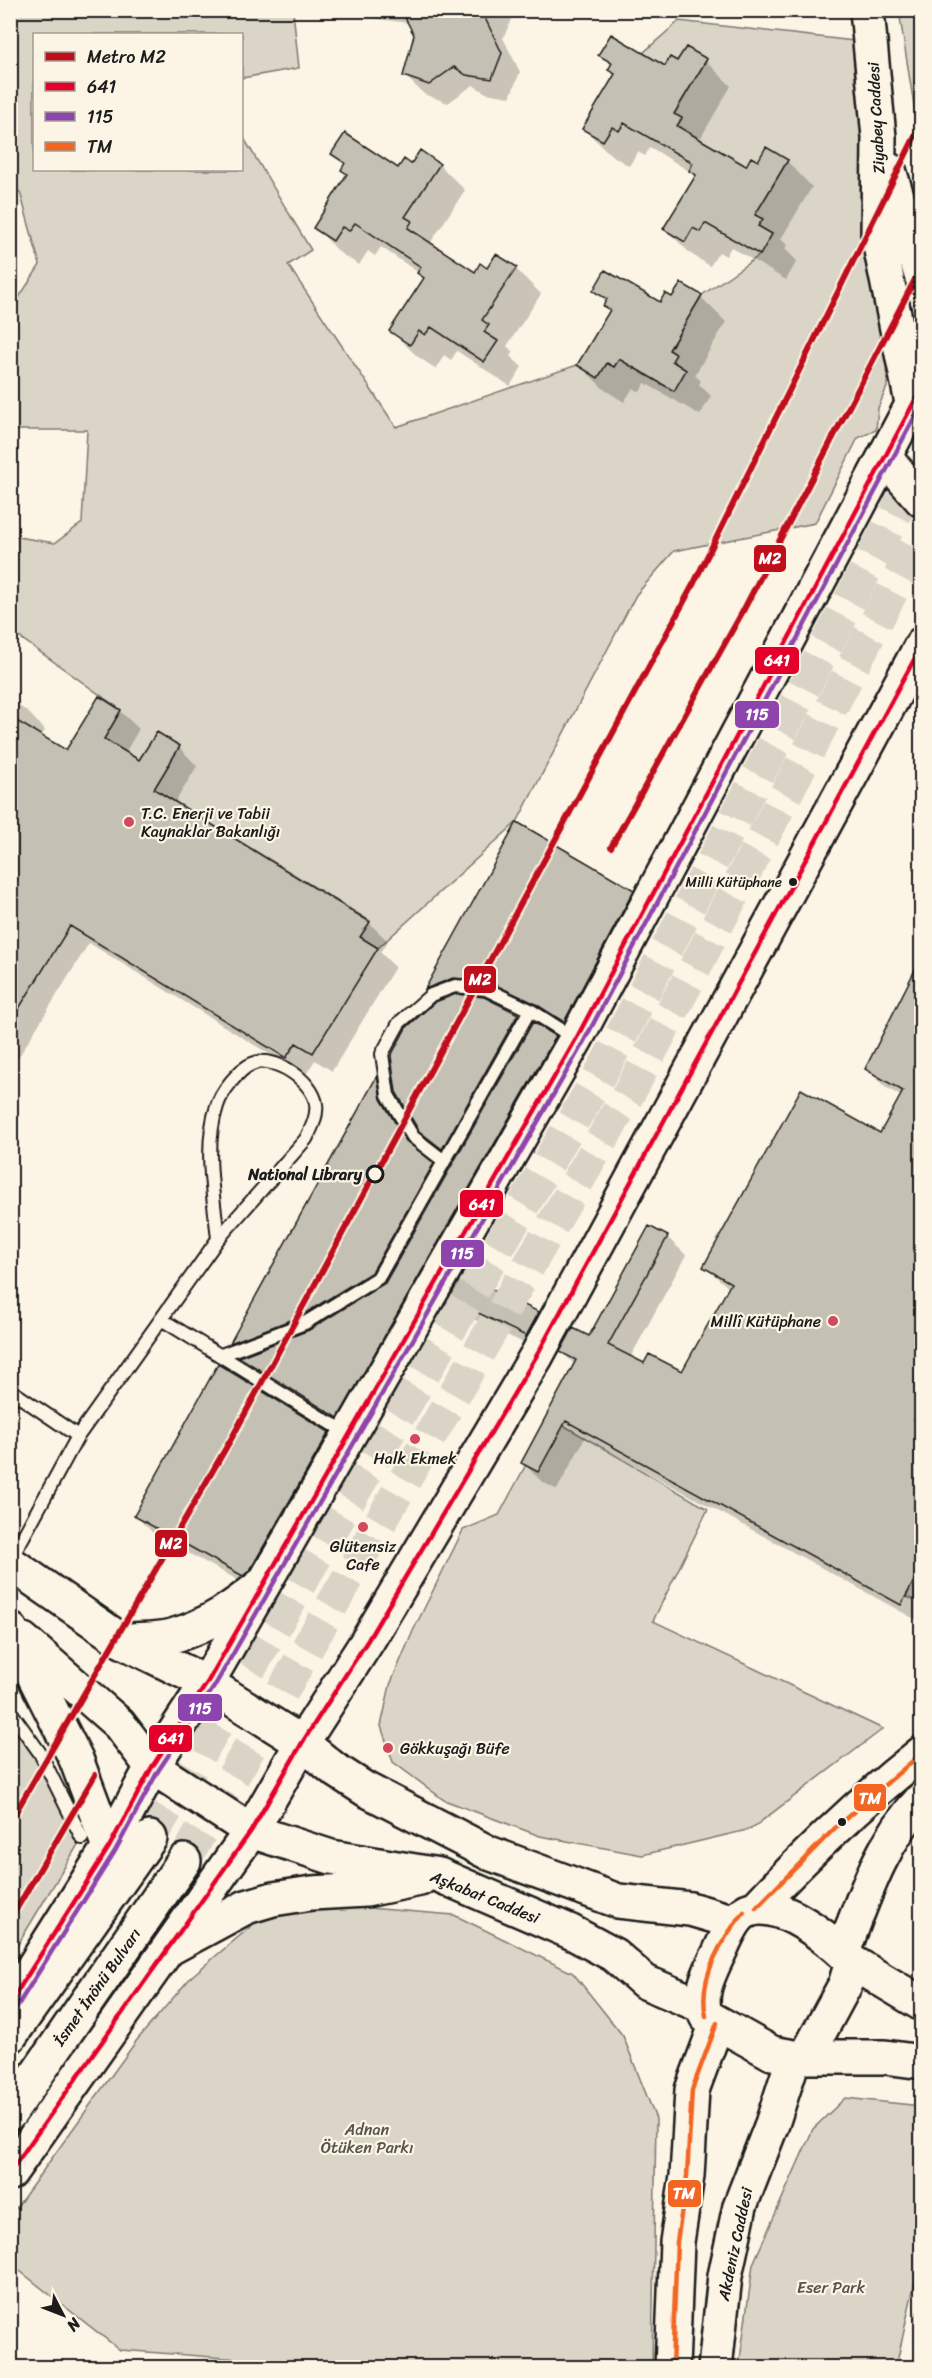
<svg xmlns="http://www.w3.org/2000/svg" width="932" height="2378" font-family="Sriracha,sans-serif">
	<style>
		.green { fill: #dbd5c8; stroke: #7c7872; stroke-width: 1.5 }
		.shadow { fill: #0003 }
		.building { fill: #c4c0b3; stroke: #1c1c1c; stroke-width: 1.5 }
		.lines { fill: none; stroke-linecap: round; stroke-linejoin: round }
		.primary-tunnel { stroke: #dad4c7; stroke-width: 33; stroke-dasharray: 33 16; stroke-linecap: butt }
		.service-casing { stroke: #1c1c1c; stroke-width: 16 }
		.secondary-casing { stroke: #1c1c1c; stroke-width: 38 }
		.primary-casing { stroke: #1c1c1c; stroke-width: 38 }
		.service { stroke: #fcf5e5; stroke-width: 12 }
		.secondary { stroke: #fcf5e5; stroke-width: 33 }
		.primary { stroke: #fcf5e5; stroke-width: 33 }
		.bus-1-casing { stroke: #fcf5e5; stroke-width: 9 }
		.bus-2-casing { stroke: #fcf5e5; stroke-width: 9 }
		.bus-3-casing { stroke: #fcf5e5; stroke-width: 9 }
		.bus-1 { stroke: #e4002b; stroke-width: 4.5 }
		.bus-2 { stroke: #8e44ad; stroke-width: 4.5 }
		.bus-3 { stroke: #f26522; stroke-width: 4.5 }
		.metro-1-casing { stroke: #fcf5e5; stroke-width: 10 }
		.metro-1 { stroke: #bf0e1c; stroke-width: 6 }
		.poi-dot { fill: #d1495b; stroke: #fcf5e5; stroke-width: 2 }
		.bus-dot { fill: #1c1c1c; stroke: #fcf5e5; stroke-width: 2 }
		.stop-dot { fill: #fcf5e5; stroke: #1c1c1c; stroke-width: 3 }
		.labels { text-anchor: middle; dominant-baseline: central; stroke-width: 4.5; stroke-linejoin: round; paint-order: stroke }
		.bus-label { font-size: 14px; fill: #1c1c1c; stroke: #fcf5e5; text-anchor: end }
		.street-label { font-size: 16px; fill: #1c1c1c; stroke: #fcf5e5 }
		.poi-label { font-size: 16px; fill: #1c1c1c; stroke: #fcf5e5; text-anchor: start }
		.stop-label { font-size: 16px; font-weight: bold; fill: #1c1c1c; stroke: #fcf5e5; text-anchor: end }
		.park-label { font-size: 16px; fill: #555450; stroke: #fcf5e5 }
		.line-badge { stroke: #fcf5e5; stroke-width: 2 }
		.badge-label { font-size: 16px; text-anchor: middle; font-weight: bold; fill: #fff }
	</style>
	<rect width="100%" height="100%" fill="#fcf5e5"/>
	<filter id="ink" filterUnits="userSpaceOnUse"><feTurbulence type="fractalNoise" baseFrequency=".0167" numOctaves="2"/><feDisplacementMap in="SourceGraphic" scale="12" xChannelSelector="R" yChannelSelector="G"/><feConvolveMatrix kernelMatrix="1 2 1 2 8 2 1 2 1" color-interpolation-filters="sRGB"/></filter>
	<g filter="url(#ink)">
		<path class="green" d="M11 11H293L299 68 242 78V34H34V170H242V135L311 250 288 265 396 427 577 365 598 377 607 363 614 367 619 359 674 391 686 370 672 361 676 354 669 350 702 295 760 255 772 234 758 226 762 219 755 215 788 160 758 161 746 166 677 126 681 118 674 114 707 59 686 47 677 61 670 57 665 66 643 53 679 21 872 43 892 148 887 387 878 408 876 430 858 438 815 523 674 551 636 595 517 822 378 948 360 937 370 921 154 789 180 746 157 732 139 760 104 739 121 710 11 631V536L55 543 82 523 87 430H11V310L40 265 20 192 11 186Z
			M899 11 921 17V150Z
			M551 1418 708 1509 653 1621 883 1729 751 1829 642 1855 540 1836 444 1800 393 1762 381 1726 390 1685 413 1631 463 1530 499 1515Z
			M921 1568 922 1602H921L906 1597Z
			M10 1711 82 1838 11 1956H10Z
			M344 1906 454 1915 573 1973 623 2036 656 2119 652 2367 361 2368 120 2350 11 2264V2215L137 2040 192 1976 261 1918Z
			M845 2098 921 2106V2254L896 2367H739L753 2264 813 2129Z"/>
		<path class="shadow" d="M362 10H530L513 17 503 38 520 72 510 97 486 93 473 85 448 103 424 94 405 76 416 34 409 23 370 18Z
			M600 54 665 68 678 63 706 61 731 86 700 139 747 168 759 163 787 161 812 187 781 239 787 245 785 249 797 261 786 280 731 247 726 256 719 252 710 266 691 254 665 229 697 176 650 147 645 156 638 152 629 166 610 154 584 129 616 76 610 70 612 66Z
			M333 153 399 170 411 166 439 165 465 190 431 242 475 274 488 270 516 269 541 294 507 346 513 352 510 356 522 367 510 386 457 351 451 360 444 355 436 369 417 356 391 331 425 279 419 273 381 247 375 256 368 251 359 265 340 253 315 227 349 175 345 165Z
			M595 290 660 304 673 299 701 297 726 322 695 375 701 381 699 384 711 396 700 415 645 383 640 392 633 388 624 402 605 390 579 365 611 312 605 306 607 302Z
			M10 701 27 711 45 730 41 737 66 752 120 711 139 729 125 753 140 762 179 747 197 766 174 804 369 923 388 941 380 952 395 967 332 1071 315 1060 305 1076 89 943 10 1071Z
			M518 824 633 891 651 910 583 1039 507 999 480 997 518 1015 531 1028 555 1037 573 1056 356 1435 259 1375 241 1358 246 1356 232 1342 377 1079 395 1097 399 1119 420 1154 446 1178 455 1162 420 1131 440 1002 427 989Z
			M922 961V1620L920 1622 585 1438 557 1490 541 1481 523 1463 575 1365 562 1352 589 1338 667 1237 686 1255 630 1358 645 1365 682 1373 730 1289 705 1267 880 1135 901 1096 885 1087 866 1068Z
			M451 1298 538 1313 556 1332 545 1353 469 1317Z
			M328 1433 347 1451 262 1593 155 1535 136 1516Z
			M922 2300V2343L914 2335 918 2324 913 2319Z"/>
		<path class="building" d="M401 10H481L502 53 492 79 466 75 454 67 429 85 403 76 414 35Z
			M611 34 665 66 670 57 677 61 686 47 707 59 674 114 682 118 677 126 746 166 751 157 758 161 766 147 788 160 755 215 763 219 758 226 772 234 760 255 705 223 700 232 693 228 685 242 663 229 696 175 689 171 693 163 624 123 619 131 612 127 603 141 582 129 615 74 608 70 612 63 598 55Z
			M345 133 398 168 404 159 411 164 420 150 440 164 405 217 412 221 408 228 475 272 480 263 487 268 496 254 517 267 482 320 489 325 484 332 498 341 484 362 431 327 425 335 419 331 410 345 389 331 424 278 417 273 421 267 355 223 349 231 342 227 333 241 313 228 347 174 341 170 345 163 331 154Z
			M605 270 660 302 665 293 672 297 681 283 702 295 669 350 676 354 672 361 686 370 674 391 619 359 614 367 607 363 598 378 577 365 610 310 603 306 607 299 593 291Z
			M99 696 121 710 104 739 139 760 157 732 180 746 154 789 370 922 360 937 378 948 313 1053 296 1043 286 1058 70 926 10 1023V717L66 750Z
			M517 822 634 890 564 1022 534 1003 487 981 453 978 425 989Z
			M921 958V1407L914 1420 921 1424V1568L901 1605 566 1421 538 1472 521 1463 576 1360 560 1352 573 1328 589 1336 649 1226 668 1236 608 1345 644 1363 649 1354 682 1371 731 1283 703 1267 801 1089 880 1133 903 1091 865 1069Z
			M456 994 484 997 518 1014 442 1149 419 1131 396 1092 391 1056 406 1028 435 1002Z
			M533 1022 556 1036 338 1418 239 1357 309 1330 385 1283Z
			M377 1076 381 1099 406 1141 434 1163 372 1272 301 1316 230 1343Z
			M462 1275 539 1312 526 1336 449 1299Z
			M218 1364 329 1432 250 1570 243 1576 134 1516Z"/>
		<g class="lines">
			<path class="primary-tunnel" d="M150 1838 604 1068 922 463
				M184 1861 634 1084 922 534"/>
			<defs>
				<path id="service" d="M444 1161 413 1137 388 1095 382 1054 399 1023 431 995 455 986 486 989 530 1010 574 1038
					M161 1319 328 1422 350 1433
					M221 1355 305 1323 378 1278 530 1010
					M10 1390 78 1436 10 1561
					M78 1436 218 1239 306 1139C311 1129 318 1116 316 1104 313 1081 274 1054 252 1064 239 1069 221 1092 217 1106 203 1148 214 1197 218 1239
					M10 1711 40 1753 82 1838"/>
				<path id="secondary" d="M867 10 879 137 878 235 912 403
					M889 170 922 278
					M10 1563 122 1641 207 1683
					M11 1630 76 1759 109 1847
					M23 1640 119 1724 152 1767
					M122 1641C138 1639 157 1640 172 1636 209 1626 236 1606 264 1583
					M302 1743 334 1769 365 1789 489 1853 618 1901 690 1909 735 1922
					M251 1831 331 1857 439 1875 571 1932 614 1955 645 1982 702 2006
					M756 1908C810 1850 860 1802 922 1753
					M170 1948 246 1907 273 1899 312 1893 366 1890 420 1879
					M843 1952C864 1897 881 1842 922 1799
					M922 2004 852 1962C833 1941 774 1894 745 1912 731 1920 724 1945 716 1959 708 1976 698 1997 706 2016L772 2053 794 2057H885L922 2062
					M806 2057 845 1985 852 1962
					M672 2368 677 2242 687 2176 692 2090 717 2023
					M715 2368 725 2276 740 2206 772 2124 794 2057"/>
				<path id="primary" d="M885 458 922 500
					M207 1683 302 1743
					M152 1767 251 1831
					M10 2004 109 1847 152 1767 207 1683 576 1039 922 386
					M10 2036 150 1838
					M10 2113 184 1861
					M10 2173 251 1831 302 1743 368 1640 537 1355 922 644"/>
			</defs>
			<use href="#service" class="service-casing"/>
			<use href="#secondary" class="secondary-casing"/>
			<use href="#primary" class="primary-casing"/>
			<use href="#service" class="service"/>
			<use href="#secondary" class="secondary"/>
			<use href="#primary" class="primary"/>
			<defs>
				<path id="bus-1" d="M10 2003 109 1847 152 1767 207 1683 576 1039 922 387
					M10 2172 251 1831 302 1743 368 1640 537 1355 922 645"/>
				<path id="bus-2" d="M16 2008 115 1851 158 1771 214 1687 583 1043 922 403"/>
				<path id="bus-3" d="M756 1908 836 1827 922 1753
					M706 2016C698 1979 721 1940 744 1912
					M672 2368 677 2242 687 2176 692 2090 717 2023"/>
			</defs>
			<use href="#bus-1" class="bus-1-casing"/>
			<use href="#bus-2" class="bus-2-casing"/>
			<use href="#bus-3" class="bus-3-casing"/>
			<use href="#bus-1" class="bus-1"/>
			<use href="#bus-2" class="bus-2"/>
			<use href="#bus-3" class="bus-3"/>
			<defs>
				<path id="metro-1" d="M611 847 743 611 922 266
					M10 1822 234 1434 694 583 922 122
					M10 1920 95 1775"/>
			</defs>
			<use href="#metro-1" class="metro-1-casing"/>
			<use href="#metro-1" class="metro-1"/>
		</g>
	</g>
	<g class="poi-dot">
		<circle cx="129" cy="822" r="6"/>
		<circle cx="833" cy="1321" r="6"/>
		<circle cx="415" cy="1439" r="6"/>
		<circle cx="363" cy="1527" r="6"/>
		<circle cx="388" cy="1748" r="6"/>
	</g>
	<g class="bus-dot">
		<circle cx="793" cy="882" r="5"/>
		<circle cx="842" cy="1822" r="5"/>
	</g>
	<circle class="stop-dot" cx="375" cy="1174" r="8"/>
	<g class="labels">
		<g class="bus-label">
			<text x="782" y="882">Milli Kütüphane</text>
		</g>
		<g class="street-label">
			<text transform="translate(876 118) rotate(-93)">Ziyabey Caddesi</text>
			<text transform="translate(485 1897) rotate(22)">Aşkabat Caddesi</text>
			<text transform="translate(97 1987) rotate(-55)">İsmet İnönü Bulvarı</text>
			<text transform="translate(735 2244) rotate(-78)">Akdeniz Caddesi</text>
		</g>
		<g class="poi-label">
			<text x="141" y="813">T.C. Enerji ve Tabii<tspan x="141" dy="18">Kaynaklar Bakanlığı</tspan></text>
			<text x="821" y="1321" text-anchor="end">Millî Kütüphane</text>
			<text x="415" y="1458" text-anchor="middle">Halk Ekmek</text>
			<text x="363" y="1546" text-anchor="middle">Glütensiz<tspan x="363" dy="18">Cafe</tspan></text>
			<text x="400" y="1748">Gökkuşağı Büfe</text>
		</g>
		<g class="stop-label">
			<text x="362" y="1174">National Library</text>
		</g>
		<g class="park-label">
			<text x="367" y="2129">Adnan<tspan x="367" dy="18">Ötüken Parkı</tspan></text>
			<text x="831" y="2287">Eser Park</text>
		</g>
	</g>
	<g class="line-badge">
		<rect x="753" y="544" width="34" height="29" rx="6" fill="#bf0e1c"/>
		<rect x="754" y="646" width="46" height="29" rx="6" fill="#e4002b"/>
		<rect x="734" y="700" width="46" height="29" rx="6" fill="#8e44ad"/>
		<rect x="463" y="965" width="34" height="29" rx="6" fill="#bf0e1c"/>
		<rect x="459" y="1189" width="45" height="29" rx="6" fill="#e4002b"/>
		<rect x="440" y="1239" width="45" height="29" rx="6" fill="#8e44ad"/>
		<rect x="154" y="1529" width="34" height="29" rx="6" fill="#bf0e1c"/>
		<rect x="177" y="1693" width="46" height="29" rx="6" fill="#8e44ad"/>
		<rect x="148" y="1724" width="45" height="29" rx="6" fill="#e4002b"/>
		<rect x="853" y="1783" width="34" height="29" rx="6" fill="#f26522"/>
		<rect x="667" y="2179" width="35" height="29" rx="6" fill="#f26522"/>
	</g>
	<g class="badge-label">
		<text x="770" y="564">M2</text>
		<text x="777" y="666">641</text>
		<text x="757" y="720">115</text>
		<text x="480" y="985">M2</text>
		<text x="482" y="1210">641</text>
		<text x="462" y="1259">115</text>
		<text x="171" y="1549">M2</text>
		<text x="200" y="1714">115</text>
		<text x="171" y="1744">641</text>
		<text x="870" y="1804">TM</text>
		<text x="684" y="2199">TM</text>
	</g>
	<rect width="932" height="2378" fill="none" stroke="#fcf5e5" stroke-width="36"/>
	<rect x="18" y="18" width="896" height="2342" fill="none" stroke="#1c1c1c" stroke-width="2" filter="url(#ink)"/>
	<rect x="33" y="33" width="210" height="138" fill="#fcf5e5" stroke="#a29e95" stroke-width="1.5"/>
	<rect x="45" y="52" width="30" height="9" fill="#bf0e1c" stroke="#a29e95" stroke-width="1.5"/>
	<text x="87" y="63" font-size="18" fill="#1c1c1c">Metro M2</text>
	<rect x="45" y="82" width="30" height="9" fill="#e4002b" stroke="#a29e95" stroke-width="1.5"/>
	<text x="87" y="93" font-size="18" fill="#1c1c1c">641</text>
	<rect x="45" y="112" width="30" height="9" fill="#8e44ad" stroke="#a29e95" stroke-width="1.5"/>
	<text x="87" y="123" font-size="18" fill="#1c1c1c">115</text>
	<rect x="45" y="142" width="30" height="9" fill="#f26522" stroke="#a29e95" stroke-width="1.5"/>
	<text x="87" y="153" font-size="18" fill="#1c1c1c">TM</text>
	<g transform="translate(63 2315) rotate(132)" stroke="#fcf5e5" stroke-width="4.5" paint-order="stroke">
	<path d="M0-4.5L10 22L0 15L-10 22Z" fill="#1c1c1c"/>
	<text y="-9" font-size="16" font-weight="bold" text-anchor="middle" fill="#1c1c1c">N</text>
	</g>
</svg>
